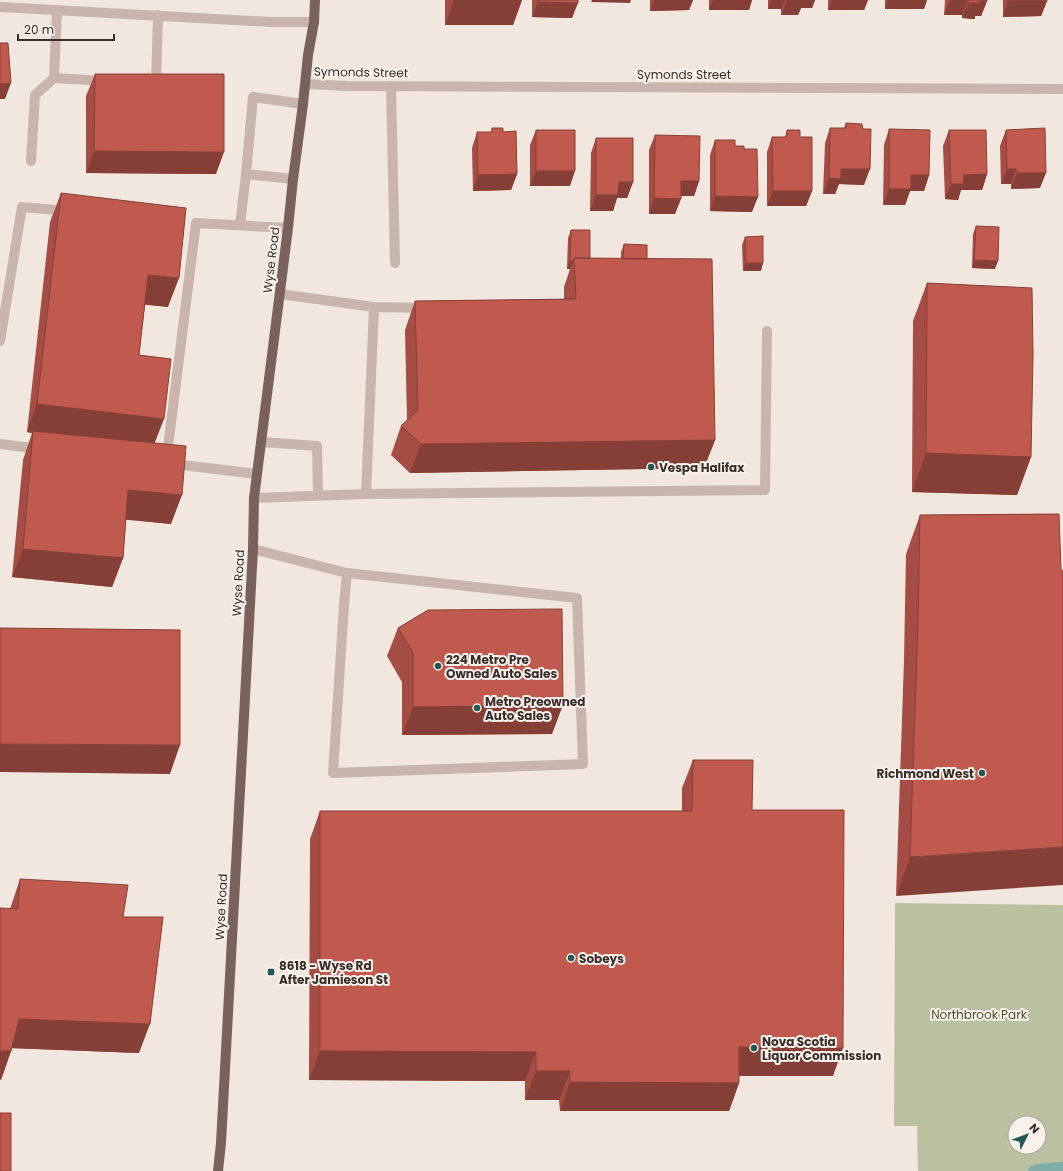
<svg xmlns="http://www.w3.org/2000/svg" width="1063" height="1171" font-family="Poppins,sans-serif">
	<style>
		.green { fill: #bac1a0; fill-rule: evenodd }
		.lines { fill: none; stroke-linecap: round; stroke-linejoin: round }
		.stream { stroke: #7faea9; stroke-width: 10 }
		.minor { stroke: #cab5ac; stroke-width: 10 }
		.major { stroke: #79625c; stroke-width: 10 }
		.wall { fill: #a54d44 }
		.shaded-wall { fill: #863f37 }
		.building { fill: #c05a4f; stroke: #863f37 }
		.poi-dot { fill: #215854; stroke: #f9f1ec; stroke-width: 1.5 }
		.labels { text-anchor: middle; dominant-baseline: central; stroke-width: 4; stroke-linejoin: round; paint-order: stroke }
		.street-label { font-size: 12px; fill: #382d2a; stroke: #f9f1ec }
		.poi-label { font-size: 12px; font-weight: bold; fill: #382d2a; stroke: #f9f1ec; text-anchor: start }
		.park-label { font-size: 12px; fill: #4d552f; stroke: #f9f1ec }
	</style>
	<rect width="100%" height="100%" fill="#f2e7df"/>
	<path class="green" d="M895 903 1063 905V1171H918L917 1126H894ZM1015 1123H1039V1147H1015Z"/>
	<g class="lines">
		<path class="stream" d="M1033 1171 1038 1169 1063 1167"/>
		<path class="minor" d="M0 7 271 22H314
			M57 10 54 78 105 81
			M152 84H156L158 15
			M306 84 346 86 1063 89
			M391 86 395 263
			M31 161 35 95 54 78
			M293 179 246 174 253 97 303 104
			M240 225 246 174
			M280 294 374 307 366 494
			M374 307 426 308
			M0 341 22 207 68 211
			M262 442 317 446 318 495
			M0 444 40 449
			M257 474 166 463 196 223 288 228
			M254 498 366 494 765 490 767 331
			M253 549 347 573 577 598 583 764 333 773 344 605 347 573"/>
		<path class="major" d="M218 1171 221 1143 253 549 254 498 288 228 293 179 303 104 308 55 314 22 315 0"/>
	</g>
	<path class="wall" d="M445 0H522L513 25H445Z
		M532 0H578L572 18 532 17Z
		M650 0H693L689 10 650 11Z
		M709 0H752L749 10H709Z
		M768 0H815L812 8H801L798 15H781V9H768Z
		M828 0H868L864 10H828Z
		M885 0H927L924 9H885Z
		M945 0H987V1L981 16H975V19L962 18V15H944Z
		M1003 0H1047V1L1041 16 1003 17Z
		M95 74 216 174 86 173V96Z
		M846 123 864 185 839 184 835 194H823L825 143 830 128H844Z
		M492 128 503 132 517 174 511 190 473 191 472 148 477 132H491Z
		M889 129 929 175 924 191H910L905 205H883L884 145Z
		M536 130 570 186H530V145Z
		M787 130 800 137 812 191 806 206H767V152L772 137H785Z
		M949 130 987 174 982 190H961L958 200 945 199 943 146Z
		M1006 130 1040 188 1011 189V184H1001L1000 146Z
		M655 135 699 181 694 196H681L675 214H649V150Z
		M596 138 633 182 627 198H617L613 211H590L591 153Z
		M715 140 744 149 752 212 710 211V155Z
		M61 193 168 307 145 304 139 355 155 443 171 524 126 519 123 558 112 587 12 577 23 460 32 433 27 432 50 222Z
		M976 226 995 269 972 268 973 234Z
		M571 230 590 258 621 259V252L624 244 647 259 715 440 704 468 410 473 391 455 401 426 407 420 405 330 415 301 564 299V287L570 269H567L568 238Z
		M745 237 761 271H743L742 245Z
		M927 283 1031 457 1017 495 912 492 913 321Z
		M1059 514 896 896 904 660 906 554 920 515Z
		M398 628 552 734 402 735V682L387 656Z
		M693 760 752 810 833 1076H739V1083L729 1111H560L559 1100H525V1081L309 1080 310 839 320 811H682V788Z
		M20 879 123 917 139 1053 12 1048 1 1080 10 909Z"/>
	<path class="shaded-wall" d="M454 0H522L513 25H445Z
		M592 0H631L630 3 591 2Z
		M654 0H693L689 10 650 11Z
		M713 0H752L749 10H709Z
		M771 0H785L781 9H768Z
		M787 0H815L812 8H801L798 15H781Z
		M832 0H868L864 10H828Z
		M888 0H927L924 9H885Z
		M950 0H967L962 15H944Z
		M980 1H987L981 16H975V19L962 18 968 3Z
		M1008 1H1047L1041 16 1003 17Z
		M538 2 578 3 572 18 532 17Z
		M11 83 5 99H0V84Z
		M94 151 224 152 216 174 86 173Z
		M841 169H870L864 185 839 184 835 194H823L829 178Z
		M1007 169H1016L1011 184H1001Z
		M536 171H575L570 186H530Z
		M1017 173H1046L1040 188 1011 189Z
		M517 174 511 190 473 191 478 175Z
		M987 174 982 190H961L958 200 945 199 951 184 963 175Z
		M911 175H929L924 191H910L905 205H883L889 189Z
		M681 181H699L694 196H675Z
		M619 182H633L627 198H617L613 211H590L596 195Z
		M773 191H812L806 206H767Z
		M715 196 758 197 752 212 710 211Z
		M654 198 681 199 675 214H649Z
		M974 260 998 261 995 269 972 268Z
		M570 261H573L570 269H567Z
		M746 263H763L761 271H743Z
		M148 275 179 278 168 307 138 304Z
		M37 404 164 419 153 447 33 431 32 433 27 432Z
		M715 440 704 468 410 473 421 444Z
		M926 453 1031 457 1017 495 912 492Z
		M128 490 182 495 171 524 118 519Z
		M23 549 123 558 112 587 12 577Z
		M563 705 552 734 402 735 413 707Z
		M0 744 180 745 170 774 0 772Z
		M1063 847V885L896 896 910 857Z
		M19 1019 150 1024 139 1053 8 1048Z
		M739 1047 843 1048 833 1076H729Z
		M0 1051H11L1 1080 0 1079Z
		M320 1051 536 1052 525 1081 309 1080Z
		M536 1071H570L559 1100H525Z
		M570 1082 739 1083 729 1111H560Z"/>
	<path class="building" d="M538 0H578V3L538 2Z
		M968 0H987V1H980V3H968Z
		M1008 0H1047V1H1008Z
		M0 43H8L11 83 0 84Z
		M95 74H224V152L94 151Z
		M846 123 862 124 863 129H871L870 169H841V179L829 178 830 128H846Z
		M492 128H503V132L516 131 517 174 478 175 477 132H492Z
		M1045 128 1046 173H1017L1016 169H1007L1006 130Z
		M889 129 930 130 929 175H911V189H889Z
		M536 130H575V171H536Z
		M787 130H800V137H812V191H773L772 137H787Z
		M949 130H986L987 174 963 175 964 184H951Z
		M655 135 700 136 699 181H681V199L654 198Z
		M596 138H633V182H619L618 195H596Z
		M715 140H735V146H744V149H757L758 197 715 196Z
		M61 193 186 208 179 278 148 275 139 355 171 359 164 419 37 404Z
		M976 226 999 227 998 261 974 260Z
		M571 230H590V258H574L573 261H570Z
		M763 236V263H746L745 237Z
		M624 244 647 245V259H623Z
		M574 258 712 259 715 440 421 444 401 426 418 410 415 301 576 299Z
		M927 283 1032 288 1033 354 1031 457 926 453Z
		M33 431 186 446 182 495 128 490 123 558 23 549Z
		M1059 514 1061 570 1063 571V847L910 857 918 622 920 515Z
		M562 609 563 705 413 707V653L398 628 428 610Z
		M0 628 180 630V745L0 744Z
		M693 760H753L752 810H844L843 1048 739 1047V1083L570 1082V1071H536V1052L320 1051V811H692Z
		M20 879 128 885 123 917H163L150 1024 19 1019 11 1051H0V908L18 909Z
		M0 1113H11V1171H0Z"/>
	<g class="poi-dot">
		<circle cx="651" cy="467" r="4"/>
		<circle cx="438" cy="666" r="4"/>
		<circle cx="477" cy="708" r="4"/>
		<circle cx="982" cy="773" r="4"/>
		<circle cx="571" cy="958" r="4"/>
		<rect x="267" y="968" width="8" height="8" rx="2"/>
		<circle cx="754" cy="1048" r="4"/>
	</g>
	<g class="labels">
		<g class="street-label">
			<text transform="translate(361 72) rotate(1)">Symonds Street</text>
			<text x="684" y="74">Symonds Street</text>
			<text transform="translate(271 260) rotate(-83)">Wyse Road</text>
			<text transform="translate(238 583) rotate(-87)">Wyse Road</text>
			<text transform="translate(221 907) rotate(-87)">Wyse Road</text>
		</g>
		<g class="poi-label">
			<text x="659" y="467">Vespa Halifax</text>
			<text x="446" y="659">224 Metro Pre<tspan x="446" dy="14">Owned Auto Sales</tspan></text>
			<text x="485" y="701">Metro Preowned<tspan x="485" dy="14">Auto Sales</tspan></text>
			<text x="974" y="773" text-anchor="end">Richmond West</text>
			<text x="579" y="958">Sobeys</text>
			<text x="279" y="965">8618 - Wyse Rd<tspan x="279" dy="14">After Jamieson St</tspan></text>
			<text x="762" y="1041">Nova Scotia<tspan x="762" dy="14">Liquor Commission</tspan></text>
		</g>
		<g class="park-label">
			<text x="979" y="1014">Northbrook Park</text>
		</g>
	</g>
	<g transform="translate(1027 1135) rotate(48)"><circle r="19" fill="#f9f1ec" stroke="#aca39e"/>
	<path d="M0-3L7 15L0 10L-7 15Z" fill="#215854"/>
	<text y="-6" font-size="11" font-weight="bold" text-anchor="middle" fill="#382d2a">N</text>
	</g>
	<path d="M18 34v6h96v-6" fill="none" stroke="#382d2a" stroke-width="2"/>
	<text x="24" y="34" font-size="12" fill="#382d2a" stroke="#f9f1ec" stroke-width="3" paint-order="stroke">20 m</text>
</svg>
